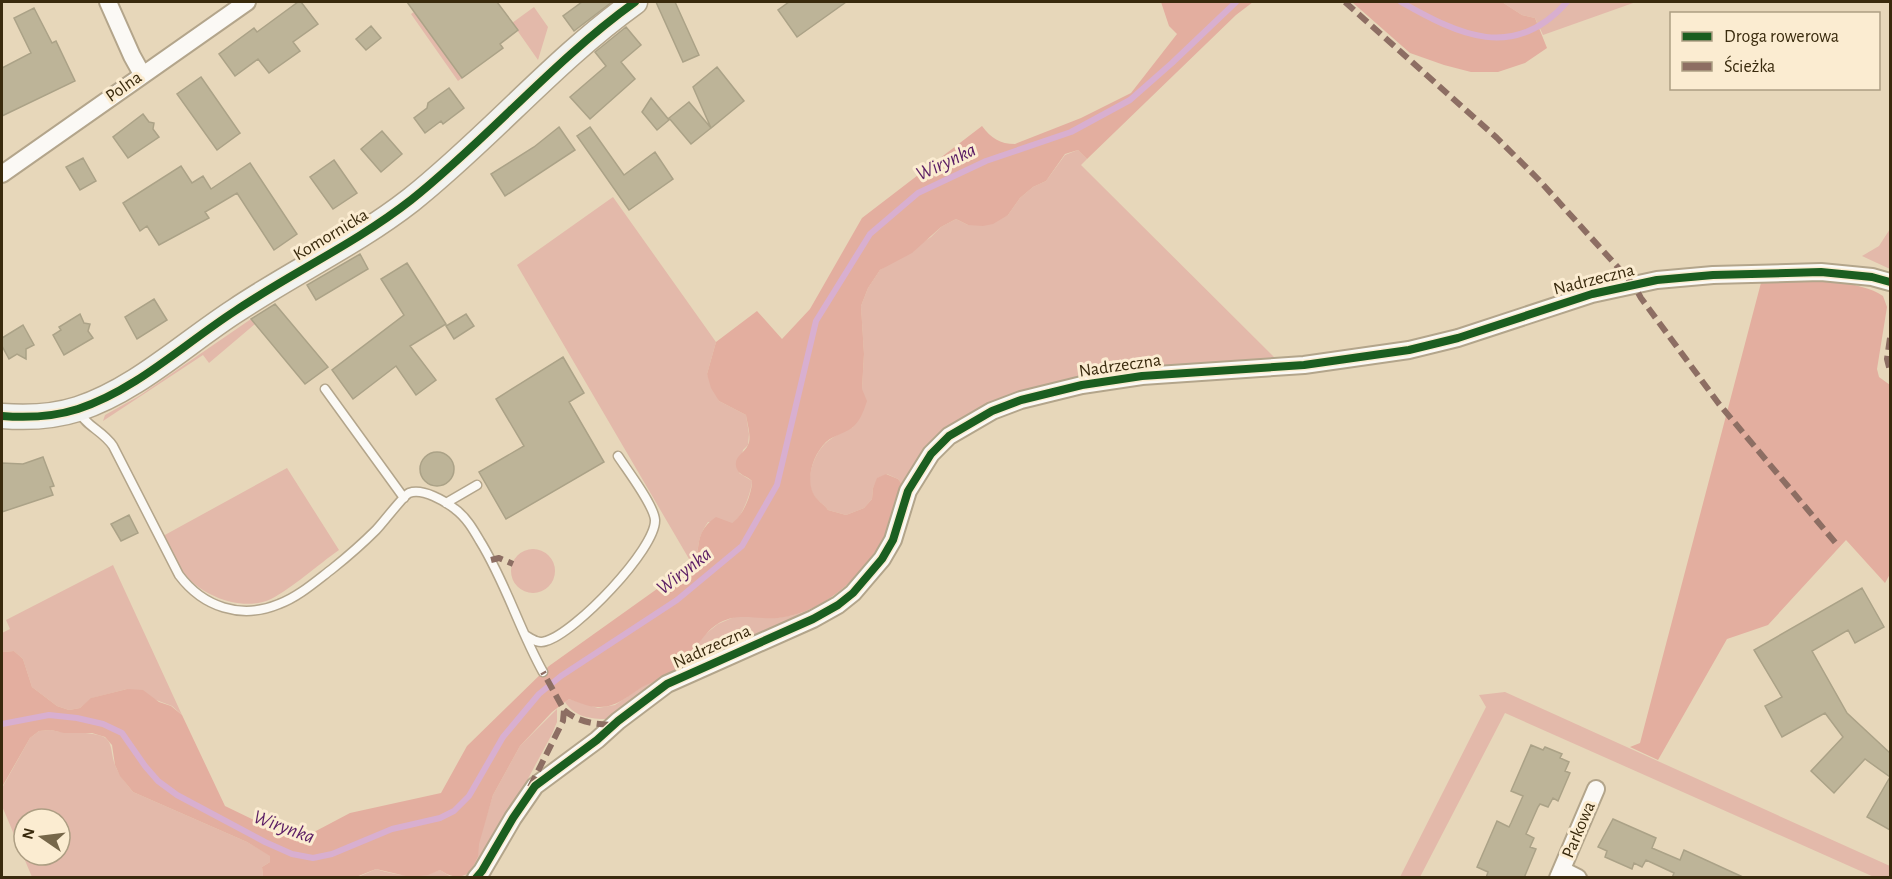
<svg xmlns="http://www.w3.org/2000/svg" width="1892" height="879" font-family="'Alegreya Sans',sans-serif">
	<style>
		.green { fill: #e3b9aa; fill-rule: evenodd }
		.forest { fill: #e3ae9f }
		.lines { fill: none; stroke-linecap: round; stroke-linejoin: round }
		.stream { stroke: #d8afd0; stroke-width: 6 }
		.building { fill: #bdb498; stroke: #aba287; stroke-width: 1.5 }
		.lane-casing { stroke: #b3a58b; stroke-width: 11 }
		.street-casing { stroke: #b3a58b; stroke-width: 20 }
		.secondary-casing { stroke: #b3a58b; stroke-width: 27 }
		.lane { stroke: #fbf9f5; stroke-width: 8 }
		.street { stroke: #fbf9f5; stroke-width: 16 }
		.secondary { stroke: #f2f3f0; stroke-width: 24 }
		.quiet { stroke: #8d6e63; stroke-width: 6; stroke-dasharray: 12 6; stroke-linecap: butt }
		.cycleway-casing { stroke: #fbecd1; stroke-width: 11 }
		.cycleway { stroke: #1b5e20; stroke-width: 8 }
		.labels { text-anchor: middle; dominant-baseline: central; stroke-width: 6; stroke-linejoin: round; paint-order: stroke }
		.street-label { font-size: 18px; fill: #392a0d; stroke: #fbecd1 }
		.water-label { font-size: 20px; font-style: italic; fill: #5a1c64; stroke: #fbecd1 }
	</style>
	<rect width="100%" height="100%" fill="#e7d7ba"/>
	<path class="green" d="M428 2H442L419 19 462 78 458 81 411 14Z
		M1502 2H1636L1543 35 1535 18 1522 15Z
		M534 7 548 27 538 60 512 23Z
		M1078 150 1087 159 1081 165 1279 362 996 402C951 417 931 452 904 487L898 479 887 474 878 478 873 488 872 499 864 508 846 515 828 510C824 504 819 502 815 497 803 481 814 452 828 441 836 435 845 431 853 427L862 389 864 354 861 306 868 288 880 270 931 237 941 227 956 219 968 225 1008 215 1020 198 1033 187 1046 181 1065 155Z
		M613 197 716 342 707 374 719 401 746 415 749 434 748 445 743 450 739 473 752 481C752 490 741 521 732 523 725 524 715 522 708 522 700 534 697 543 698 558L692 564 517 265Z
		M1890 229V269L1862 256 1879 246Z
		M251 319 255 324 209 363 203 355 103 421 105 415 139 396Z
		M287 468 339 550C319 564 291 589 271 599 245 611 209 599 189 579 177 568 170 551 163 536Z
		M511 571a22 22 0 1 1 44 0a22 22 0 1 1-44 0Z
		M113 565 182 715 172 706 127 689 92 698 80 708 69 710 57 706 32 687 23 659 14 651 2 652V633L10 629 6 620Z
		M819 607 607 719C590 719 575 717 565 702L569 699 598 708 615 705 646 684 664 677 694 651 703 636 718 624 739 615 776 618 794 615Z
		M1505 692 1890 866V877H1874L1505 713 1420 877H1400L1486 707 1479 695Z
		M557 709V722L552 734 485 859 467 877 461 878 470 873 478 857V844L493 795 520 746Z
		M51 730C66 734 79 731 93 734 115 737 109 748 115 765 119 775 126 783 133 792L247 842 271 856 270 862 262 867 263 877H32L2 806V788L30 738 39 731ZM24 819H60V855H24Z
		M376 869C399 876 417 879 440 870L451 877H457L356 878Z"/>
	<path class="forest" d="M1161 2H1253L1236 15 1087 159 1078 150 1065 154 1046 181 1033 187 1020 198 1008 215 993 224 983 226 968 225 956 219 941 227 912 253 880 270 868 288 861 306 864 354 862 389 867 401C864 410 861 419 854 426 847 433 834 435 826 442 813 455 806 477 813 493 816 500 824 504 828 510L846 515 864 508 872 499 873 488 877 478 886 474 898 479 904 487C899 500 896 514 890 526 868 571 829 612 778 618 756 620 736 611 716 625 703 634 697 648 686 659 680 665 673 672 665 677 659 681 651 682 644 686 630 694 618 707 600 707 590 708 578 702 569 699L552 712 520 746 493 795 479 844 478 857 470 873C457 879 451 877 440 870L428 875 410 877 376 869 356 877H263L262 867 270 862V856L247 842 133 792 120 776 115 765 112 745 105 737 92 733H64L51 730 39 731 30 738 2 787V652L14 651 23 659 32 687 57 706 69 710 80 708 91 698 127 689 143 690 159 702 171 706 182 715 225 806 297 841 350 813 441 793 467 746 549 666 692 564 698 558C697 540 701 527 716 517L732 523C743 516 752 494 752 481 747 476 739 475 737 469 732 457 744 454 748 445 752 437 747 423 746 415L719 401 711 388 707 374 716 342 757 311 782 339 810 309 862 218 982 126C991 138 1000 144 1015 144L1081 118 1131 93 1177 34 1169 26Z
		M1352 2H1502L1522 15 1535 18 1547 48 1525 63 1498 72H1471L1444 65 1410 53Z
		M1762 279C1794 279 1857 278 1883 296L1887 307 1877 369 1879 377 1890 385V574L1885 583 1846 540 1768 625 1727 639 1658 760 1630 747 1640 743Z"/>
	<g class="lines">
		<path class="stream" d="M1401 2C1459 35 1514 62 1567 2
			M2 724 49 715 77 718 103 724 122 733 145 766 158 781 177 795 265 842 292 854 313 858 332 854 392 829 440 818 454 811 469 796 503 737 539 694 561 676 677 600 742 546 777 485 816 321 870 234 918 193 986 161 1071 132 1130 100 1172 63 1236 2"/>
	</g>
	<path class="building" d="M298 2H301L318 24 293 42 300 51 269 73 258 59 235 76 219 54 254 28 257 32Z
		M407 2H497L518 30 500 44 503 48 462 78Z
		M582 2H612L574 31 563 16Z
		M656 2H675L699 55 683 62Z
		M789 2H846L797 37 778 10Z
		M34 8 52 43 56 41 75 81 2 116V68L31 53 14 18Z
		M371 26 381 38 366 50 356 39Z
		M626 27 641 45 621 62 635 79 590 119 570 97 606 66 595 52Z
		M717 67 744 101 711 128 693 87Z
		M201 77 240 133 217 150 177 94Z
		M449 88 464 108 443 124 441 121 425 133 414 118 427 108 428 103Z
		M651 98 669 120 657 130 642 112Z
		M689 102 711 128 691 144 669 118Z
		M143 114 149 122 154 123 153 129 159 137 128 158 113 137Z
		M559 127 575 150 505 196 491 174 534 147Z
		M590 127 624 175 655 152 673 179 629 210 577 136Z
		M382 131 402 154 381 172 361 149Z
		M83 158 96 181 80 190 66 167Z
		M334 160 357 193 333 209 310 177Z
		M250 163 297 234 274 250 237 193 205 212 209 218 159 245 147 226 140 231 123 203 181 166 192 183 203 176 211 189Z
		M360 254 368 269 316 300 307 285Z
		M407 263 446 324 410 346 436 380 416 395 396 366 353 399 332 370 404 315 381 279Z
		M154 299 167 320 137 339 125 317Z
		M275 304 328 367 305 384 251 319Z
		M80 314 84 323 90 324 88 331 93 338 64 355 53 335 61 330 59 327Z
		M466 314 474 326 454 339 446 326Z
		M23 325 34 345 26 349V359L17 354 9 359 2 346V338Z
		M563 357 584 393 569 402 604 462 506 519 479 472 524 446 496 399Z
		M420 469a17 17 0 1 1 34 0a17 17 0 1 1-34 0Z
		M43 457 54 486 50 487 53 495 2 512V463L23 464Z
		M129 515 138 533 121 541 111 524Z
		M1862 588 1884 627 1855 643 1848 630 1812 651 1847 713 1890 753V830L1867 817 1890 777 1865 759 1834 793 1811 771 1843 737 1825 713 1782 737 1765 706 1782 697 1754 650Z
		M1531 745 1543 750 1545 747 1562 754 1560 758 1569 762 1565 771 1570 773 1558 801 1553 798 1548 807 1540 804 1538 807 1526 834 1534 838 1530 847 1536 849 1524 878H1486L1488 872 1477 867 1497 821 1509 827 1511 823 1523 796 1511 791Z
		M1613 819 1656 838 1652 848 1680 860 1684 850 1745 878H1672L1674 873 1646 860 1642 867 1634 863 1632 869 1605 857 1607 851 1598 847Z"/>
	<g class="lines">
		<defs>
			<path id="lane" d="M325 389 404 498
				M79 412C86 426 103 431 113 446L179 575C203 607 241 620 279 604 298 597 315 582 332 569 347 557 362 544 376 530 383 523 403 496 409 493 423 488 445 501 455 509 466 517 473 529 480 541 506 583 519 629 543 672
				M446 503 477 485
				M525 635C532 639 538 644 546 641 575 633 656 549 655 520 654 505 627 470 618 456"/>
			<path id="street" d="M108 2 132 56 142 74
				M2 174 247 2
				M1562 870 1578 878
				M476 878 482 871 513 818 535 786 597 740 618 721 667 684 813 619 838 605 853 593 882 559 893 540 908 491 931 454 949 436 992 411 1021 400 1082 385 1142 376 1304 365 1409 350 1458 338 1592 294 1657 280 1713 275 1821 272 1872 277 1890 282
				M1558 878 1596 789"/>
			<path id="secondary" d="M2 416C27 418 53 417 78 409 136 390 184 344 235 311 293 272 356 243 411 200 489 138 553 61 635 2"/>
		</defs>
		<use href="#lane" class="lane-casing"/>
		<use href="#street" class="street-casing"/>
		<use href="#secondary" class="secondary-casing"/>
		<use href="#lane" class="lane"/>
		<use href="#street" class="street"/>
		<use href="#secondary" class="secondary"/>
		<path class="quiet" d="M1345 2 1497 138 1538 179 1633 284 1641 298 1719 404 1839 547
			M1890 338 1887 359 1890 371
			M491 560 499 558 513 564
			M564 710C579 723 595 724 614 725
			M530 787 563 721 564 710 543 672"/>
		<defs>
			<path id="cycleway" d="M2 416C27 418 53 417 78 409 136 390 184 344 235 311 293 272 356 243 411 200 489 138 553 61 635 2
				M476 878 482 871 513 818 535 786 597 740 618 721 667 684 813 619 838 605 853 593 882 559 893 540 908 491 931 454 949 436 992 411 1021 400 1082 385 1142 376 1304 365 1409 350 1458 338 1592 294 1657 280 1713 275 1821 272 1872 277 1890 282"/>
		</defs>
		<use href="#cycleway" class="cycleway-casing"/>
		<use href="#cycleway" class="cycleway"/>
	</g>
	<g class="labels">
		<g class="street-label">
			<text transform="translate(124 87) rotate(-35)">Polna</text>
			<text transform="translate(331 235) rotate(-31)">Komornicka</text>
			<text transform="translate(1594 280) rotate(-14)">Nadrzeczna</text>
			<text transform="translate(1120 366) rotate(-8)">Nadrzeczna</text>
			<text transform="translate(712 647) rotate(-24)">Nadrzeczna</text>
			<text transform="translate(1579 830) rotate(-67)">Parkowa</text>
		</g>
		<g class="water-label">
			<text transform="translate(946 162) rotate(-25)">Wirynka</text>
			<text transform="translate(684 571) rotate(-38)">Wirynka</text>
			<text transform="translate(284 827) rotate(20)">Wirynka</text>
		</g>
	</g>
	<rect width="1892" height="879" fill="none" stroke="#392a0d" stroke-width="6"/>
	<rect x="1670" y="12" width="210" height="78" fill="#fbecd1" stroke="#ad9e83" stroke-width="1.5"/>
	<rect x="1682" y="32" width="30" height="9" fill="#1b5e20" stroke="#ad9e83" stroke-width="1.5"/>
	<text x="1724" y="42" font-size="18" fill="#392a0d">Droga rowerowa</text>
	<rect x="1682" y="62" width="30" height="9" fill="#8d6e63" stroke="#ad9e83" stroke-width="1.5"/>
	<text x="1724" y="72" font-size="18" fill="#392a0d">Ścieżka</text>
	<g transform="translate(42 837) rotate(284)"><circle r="28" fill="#fbecd1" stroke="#ad9e83" stroke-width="1.5"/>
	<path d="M0-4.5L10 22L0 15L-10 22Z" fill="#76674a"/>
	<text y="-9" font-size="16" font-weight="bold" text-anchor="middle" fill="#392a0d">N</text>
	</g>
</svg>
